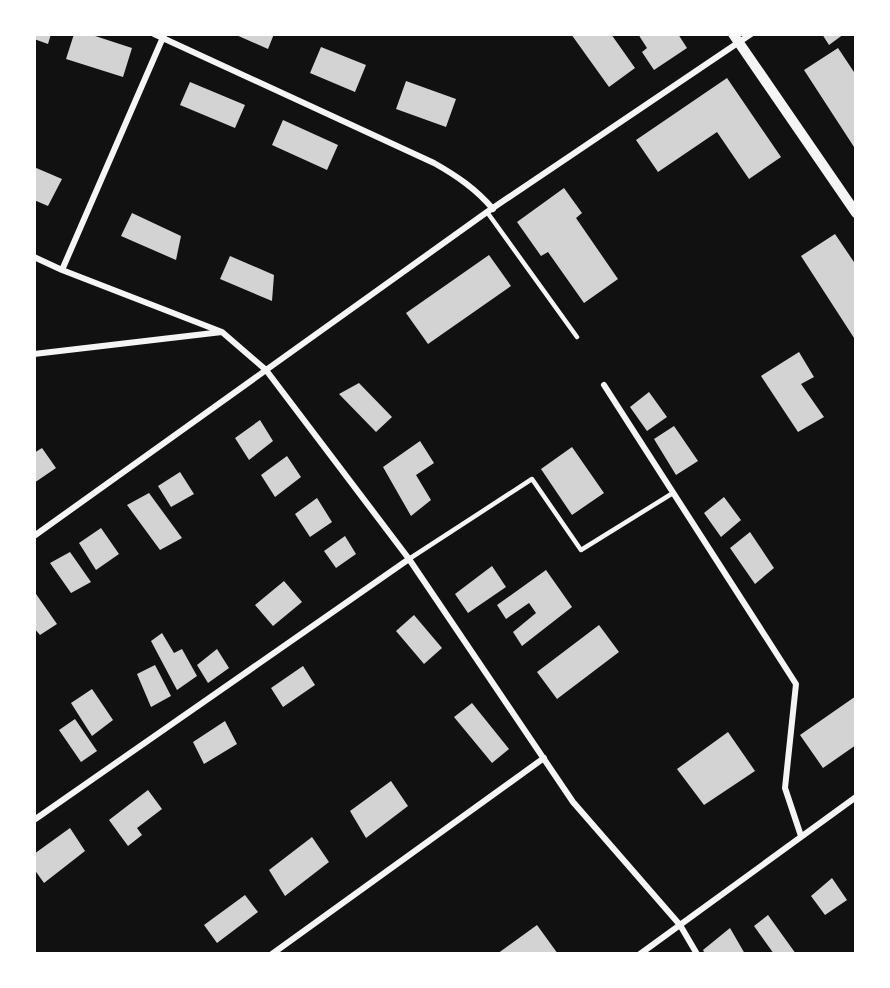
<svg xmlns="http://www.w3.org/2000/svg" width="890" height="988" font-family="'Open Sans',sans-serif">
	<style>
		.building { fill: #d3d3d3 }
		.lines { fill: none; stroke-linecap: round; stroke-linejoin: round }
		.service { stroke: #f5f5f5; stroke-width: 4.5 }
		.minor { stroke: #f5f5f5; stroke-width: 6 }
		.tertiary { stroke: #f5f5f5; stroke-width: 10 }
	</style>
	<rect width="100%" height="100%" fill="#111"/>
	<path class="building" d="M34 34H51L48 44 34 39Z
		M74 34H89L132 48 123 77 66 59Z
		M234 34H274L268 49Z
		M571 34H611L635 68 609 87Z
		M638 34H678L687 48 654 70 642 52 647 48Z
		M822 34H844L829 45Z
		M321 47 366 65 355 92 310 73Z
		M838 48 856 75V150L804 70Z
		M727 78 781 157 749 179 717 132 658 172 636 140Z
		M406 81 456 99 446 127 396 109Z
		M190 82 245 105 235 128 180 105Z
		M283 120 338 145 327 170 272 145Z
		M34 167 62 179 48 206 34 200Z
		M564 188 582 213 576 218 618 279 584 303 548 252 541 256 517 222Z
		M132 213 181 236 176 260 121 236Z
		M835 234 856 265V341L801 256Z
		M489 255 511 286 428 344 406 313Z
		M230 256 274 275 272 301 220 279Z
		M799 352 814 377 801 384 824 417 798 432 761 376Z
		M359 383 392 417 376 432 339 394Z
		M649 392 667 417 647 431 630 407Z
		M260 420 273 441 249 460 235 438Z
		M674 426 698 461 676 475 654 439Z
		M420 441 434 463 416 475 431 500 411 516 383 467Z
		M572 447 604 493 572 515 541 469Z
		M42 448 56 468 34 483V453Z
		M287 456 301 477 275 497 261 475Z
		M180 472 194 494 171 507 158 486Z
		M149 493 182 538 160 550 127 505Z
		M724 497 741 520 721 537 704 513Z
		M317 498 332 522 310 537 295 514Z
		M101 528 119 554 96 570 79 543Z
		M750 532 774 568 755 584 730 548Z
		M345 536 356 554 336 568 324 551Z
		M70 552 91 582 71 593 50 563Z
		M492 566 506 587 468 613 455 594Z
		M546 570 572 607 522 646 513 632 536 613 529 603 506 619 497 605Z
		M284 581 302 602 273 626 255 605Z
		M36 594 57 624 40 635 34 628Z
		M414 615 442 648 424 664 396 631Z
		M599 625 619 652 557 699 537 672Z
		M162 633 174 653 182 649 197 676 177 690 151 641Z
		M217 649 229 668 208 683 197 665Z
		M155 665 171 696 151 707 137 674Z
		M303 666 315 685 283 707 271 688Z
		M92 689 113 720 92 736 71 703Z
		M856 696V745L823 768 800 735Z
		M472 703 509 749 492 763 454 717Z
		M75 719 97 751 81 762 59 730Z
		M225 721 237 744 204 764 193 742Z
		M728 732 755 771 704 805 677 769Z
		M391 781 408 806 366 838 350 811Z
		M148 790 162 809 137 828 142 835 128 846 109 820Z
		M70 828 85 851 44 883 34 869V854Z
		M312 837 329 862 285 896 269 870Z
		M832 878 847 900 825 915 811 896Z
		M245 895 258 912 217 943 204 925Z
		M768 915 796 954H774L754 926Z
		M537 925 558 954H497Z
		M730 928 745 954H705L703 950Z"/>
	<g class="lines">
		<path class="service" d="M487 212 577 337
			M409 559 532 479 581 550 673 493"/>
		<path class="minor" d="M154 34 434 163C457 176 476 189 493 209
			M34 257 62 270 222 332 266 370 409 559 573 802 680 925 697 954
			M62 270 164 35
			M34 354 222 332
			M604 385 796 684 785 788 801 836
			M34 536 487 212 751 34
			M34 820 409 559
			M272 954 544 758
			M640 954 856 797"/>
		<path class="tertiary" d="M733 34 856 213"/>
	</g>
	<rect width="890" height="988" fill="none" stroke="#ffffff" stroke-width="72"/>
</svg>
